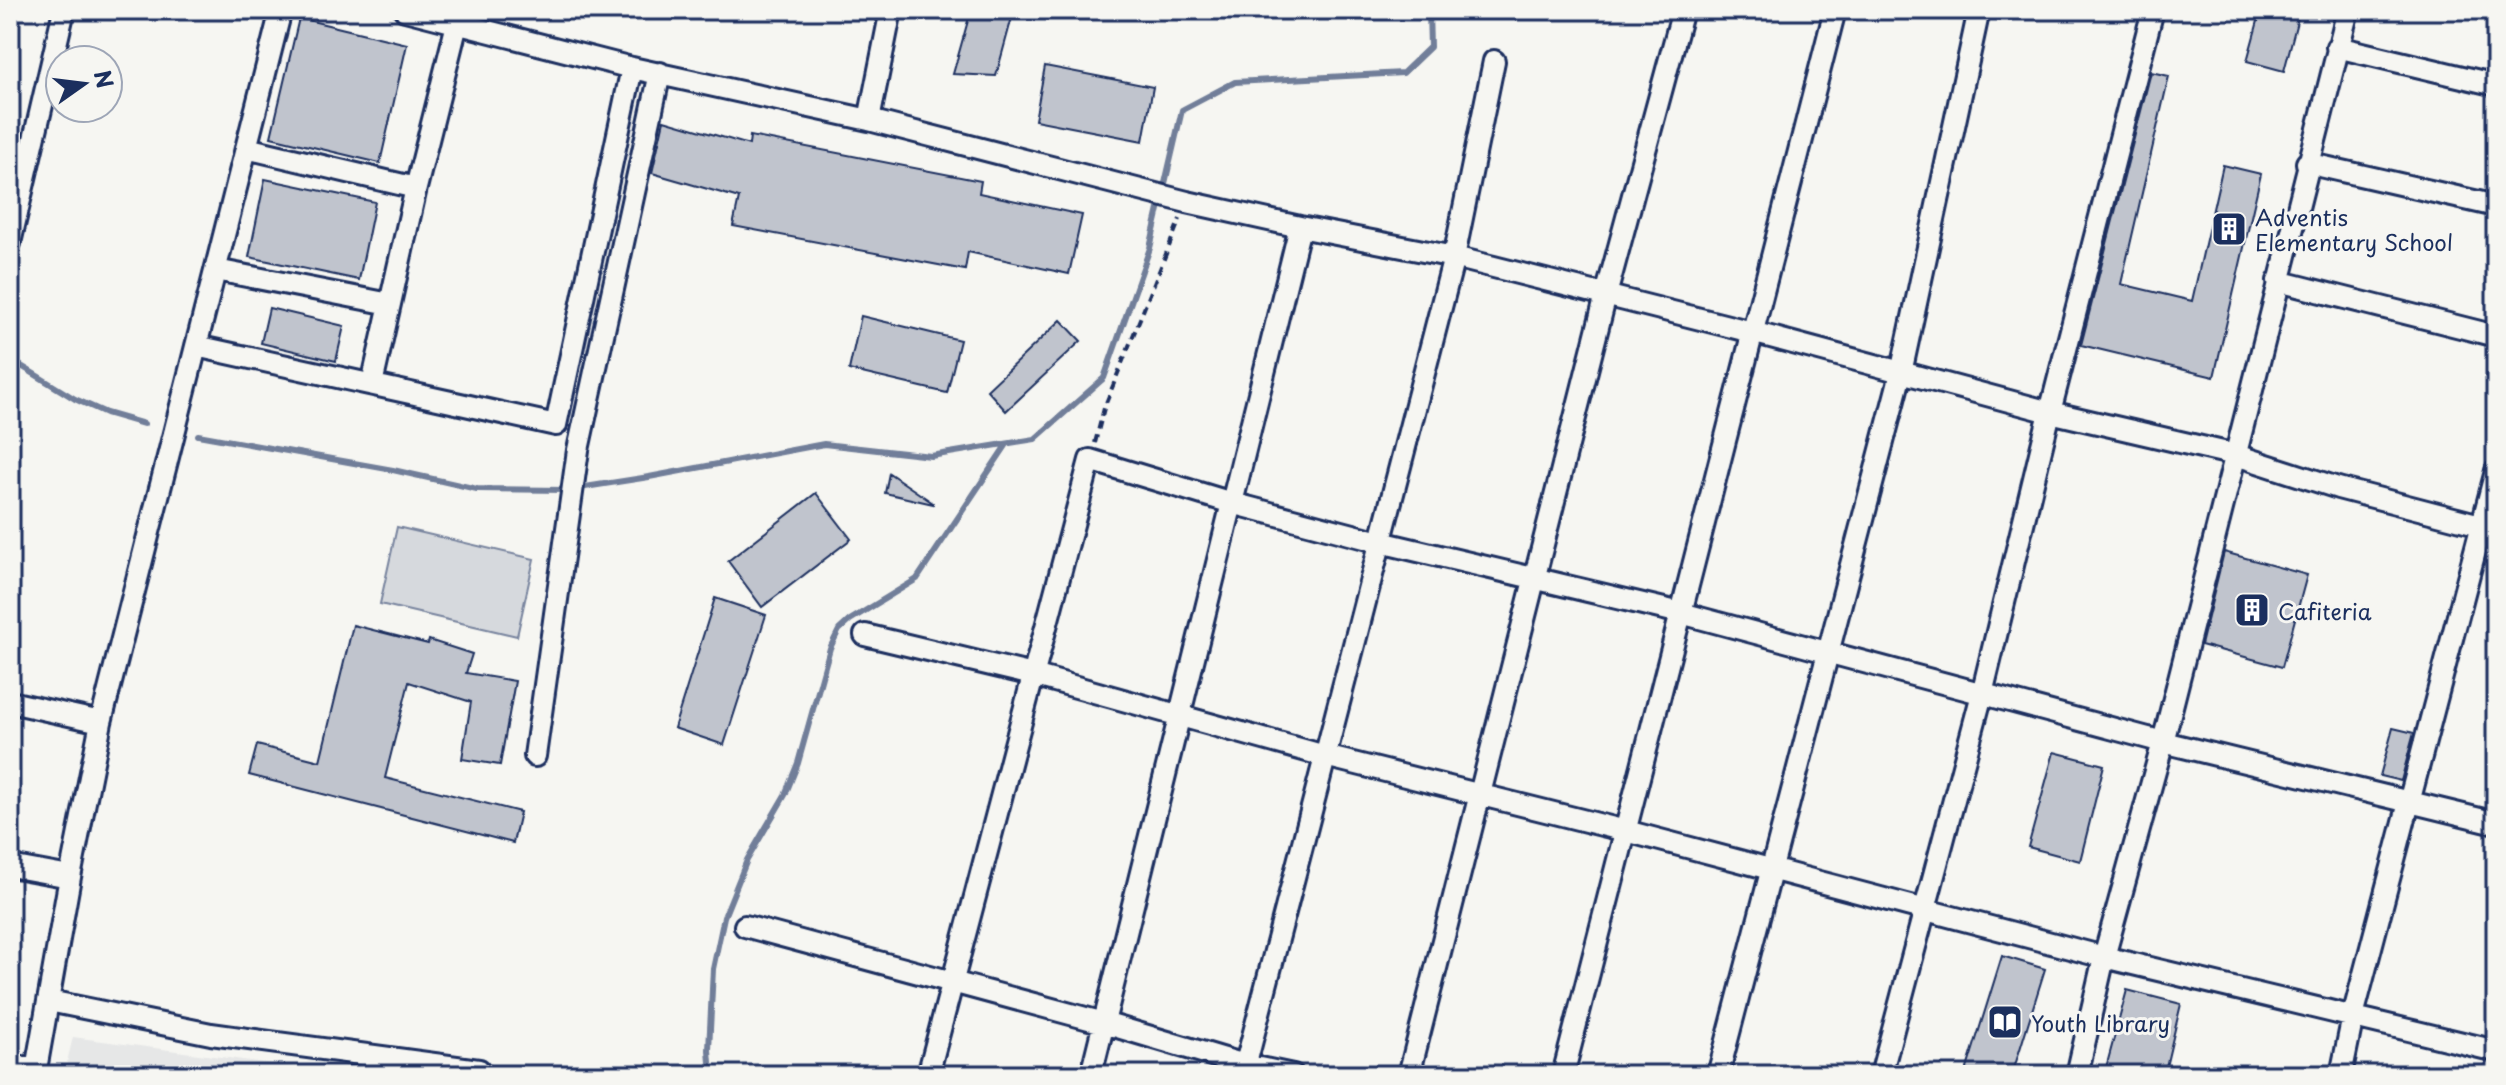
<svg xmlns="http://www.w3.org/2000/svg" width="2506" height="1085" font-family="'Playpen Sans',sans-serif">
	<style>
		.built { fill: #e6e7e7 }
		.green { fill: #d6d9dd; stroke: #78849e; stroke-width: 2 }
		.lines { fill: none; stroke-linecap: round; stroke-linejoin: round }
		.stream { stroke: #717e99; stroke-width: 6 }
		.building { fill: #c0c4cd; stroke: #1b2f5e; stroke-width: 2 }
		.minor-casing { stroke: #1b2f5e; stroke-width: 26 }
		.path { stroke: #1b2f5e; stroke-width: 4; stroke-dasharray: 8 6; stroke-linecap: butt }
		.minor { stroke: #f6f6f2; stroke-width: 20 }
		.labels { text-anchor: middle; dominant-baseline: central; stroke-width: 6; stroke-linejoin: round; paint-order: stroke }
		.poi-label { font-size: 22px; fill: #1b2f5e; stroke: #f6f6f2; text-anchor: start }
	</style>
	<rect width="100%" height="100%" fill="#f6f6f2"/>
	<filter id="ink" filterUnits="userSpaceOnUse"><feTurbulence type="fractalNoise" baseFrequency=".0125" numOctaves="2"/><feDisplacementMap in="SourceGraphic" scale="16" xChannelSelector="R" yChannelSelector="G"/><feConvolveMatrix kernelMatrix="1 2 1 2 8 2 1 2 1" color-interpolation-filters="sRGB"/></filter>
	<g filter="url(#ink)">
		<path class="built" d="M73 1037 354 1075H64Z"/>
		<path class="green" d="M397 527 534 559 517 636 380 604Z"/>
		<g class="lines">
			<path class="stream" d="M10 359 75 399 106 413 144 424
				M198 435 393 470 477 489 566 490 649 477 824 444 931 456 1035 439 1104 378 1150 248 1182 110 1235 82 1403 73 1430 47 1429 10
				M711 1075 709 1050 713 969 724 917 747 860 785 795 798 763 830 648 839 630 850 620 917 579 1007 444"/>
		</g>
		<path class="building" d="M971 10H1014L996 76 953 74Z
			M2261 10H2300L2284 71 2247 61Z
			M299 18 407 44 380 163 271 137Z
			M1045 66 1153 87 1143 141 1035 120Z
			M2151 72 2169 76 2121 284 2192 301 2223 165 2261 174 2214 377 2081 345Z
			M664 120 749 145 750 136 981 181 979 193 1082 215 1069 274 968 252 965 270 733 226 739 198 652 173Z
			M265 179 375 202 359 280 249 257Z
			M269 308 344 326 336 361 261 343Z
			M861 316 960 340 947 393 849 370Z
			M1061 320 1081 341 1006 411 987 390Z
			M889 473 933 503V504L885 493Z
			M816 493 851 539 762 607 728 561Z
			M2224 552 2307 575 2282 667 2201 645Z
			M715 598 766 615 724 745 674 728Z
			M353 625 428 644 429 640 472 654 466 673 515 681 500 765 462 759 471 702 409 682 385 778 520 812 513 843 249 775 257 745 320 761Z
			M2393 728 2414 733 2401 781 2380 776Z
			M2054 752 2104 765 2080 861 2028 847Z
			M2002 956 2045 969 2012 1075H1965Z
			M2127 990 2181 1004 2164 1075H2104Z"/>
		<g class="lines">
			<defs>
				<path id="minor" d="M405 10 632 68 869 120 1187 202 1300 227 1454 257 1752 332 2050 412 2236 455 2338 488 2496 529
					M2337 47 2496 85
					M869 120 891 10
					M246 148 416 188
					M2307 163 2496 206
					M10 243 64 10
					M216 270 390 304
					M2278 281 2496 336
					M196 346 556 425 632 68
					M372 384 416 188 457 24
					M865 635 1033 675 1325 756 1626 831 2104 957 2496 1051
					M10 702 101 722
					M535 756 578 450 660 73
					M10 866 70 877
					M745 926 1104 1023 1245 1065 1293 1075
					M49 1001 211 1034 479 1070 478 1075
					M10 1065 36 1069
					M35 1075 70 877 101 722 281 10
					M928 1075 1090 460 1232 503 1380 542 1681 613 2163 742 2496 823
					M1091 1075 1300 227
					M1243 1075 1454 257 1494 61
					M1409 1075 1606 295 1683 10
					M1563 1075 1835 10
					M1718 1075 1901 373 1979 10
					M1881 1075 1982 694 2050 412 2153 10
					M2077 1075 2104 957 2163 742 2348 10
					M2341 1075 2353 1016 2496 471"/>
			</defs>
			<use href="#minor" class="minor-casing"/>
			<path class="path" d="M1095 443 1104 408 1180 219"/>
			<use href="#minor" class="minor"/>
		</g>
	</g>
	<defs>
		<symbol id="building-square" viewBox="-11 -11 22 22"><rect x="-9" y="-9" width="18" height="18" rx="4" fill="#1b2f5e" stroke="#f6f6f2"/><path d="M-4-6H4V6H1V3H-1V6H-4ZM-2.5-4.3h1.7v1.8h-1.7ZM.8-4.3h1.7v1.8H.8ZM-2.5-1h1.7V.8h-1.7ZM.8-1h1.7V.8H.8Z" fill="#fff"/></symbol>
		<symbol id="library-square" viewBox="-11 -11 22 22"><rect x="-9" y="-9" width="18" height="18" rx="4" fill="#1b2f5e" stroke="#f6f6f2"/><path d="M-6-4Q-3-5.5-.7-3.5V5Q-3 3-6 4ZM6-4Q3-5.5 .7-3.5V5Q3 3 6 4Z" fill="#fff"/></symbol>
	</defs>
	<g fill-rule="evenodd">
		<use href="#building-square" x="2209" y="209" width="40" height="40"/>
		<use href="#building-square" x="2232" y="590" width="40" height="40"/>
		<use href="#library-square" x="1985" y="1002" width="40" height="40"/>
	</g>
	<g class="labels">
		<g class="poi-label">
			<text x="2255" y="216">Adventis<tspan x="2255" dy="25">Elementary School</tspan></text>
			<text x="2278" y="610">Cafiteria</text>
			<text x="2031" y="1022">Youth Library</text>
		</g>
	</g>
	<rect width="2506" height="1085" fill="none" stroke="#f6f6f2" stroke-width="40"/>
	<rect x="20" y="20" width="2466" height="1045" fill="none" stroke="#1b2f5e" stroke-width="3" filter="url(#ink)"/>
	<g transform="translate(84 84) rotate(76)"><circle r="38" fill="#f6f6f2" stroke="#9ea6b7" stroke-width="2"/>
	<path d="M0-6L14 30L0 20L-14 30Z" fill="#1b2f5e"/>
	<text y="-12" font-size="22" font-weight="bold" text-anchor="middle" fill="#1b2f5e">N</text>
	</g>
</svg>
